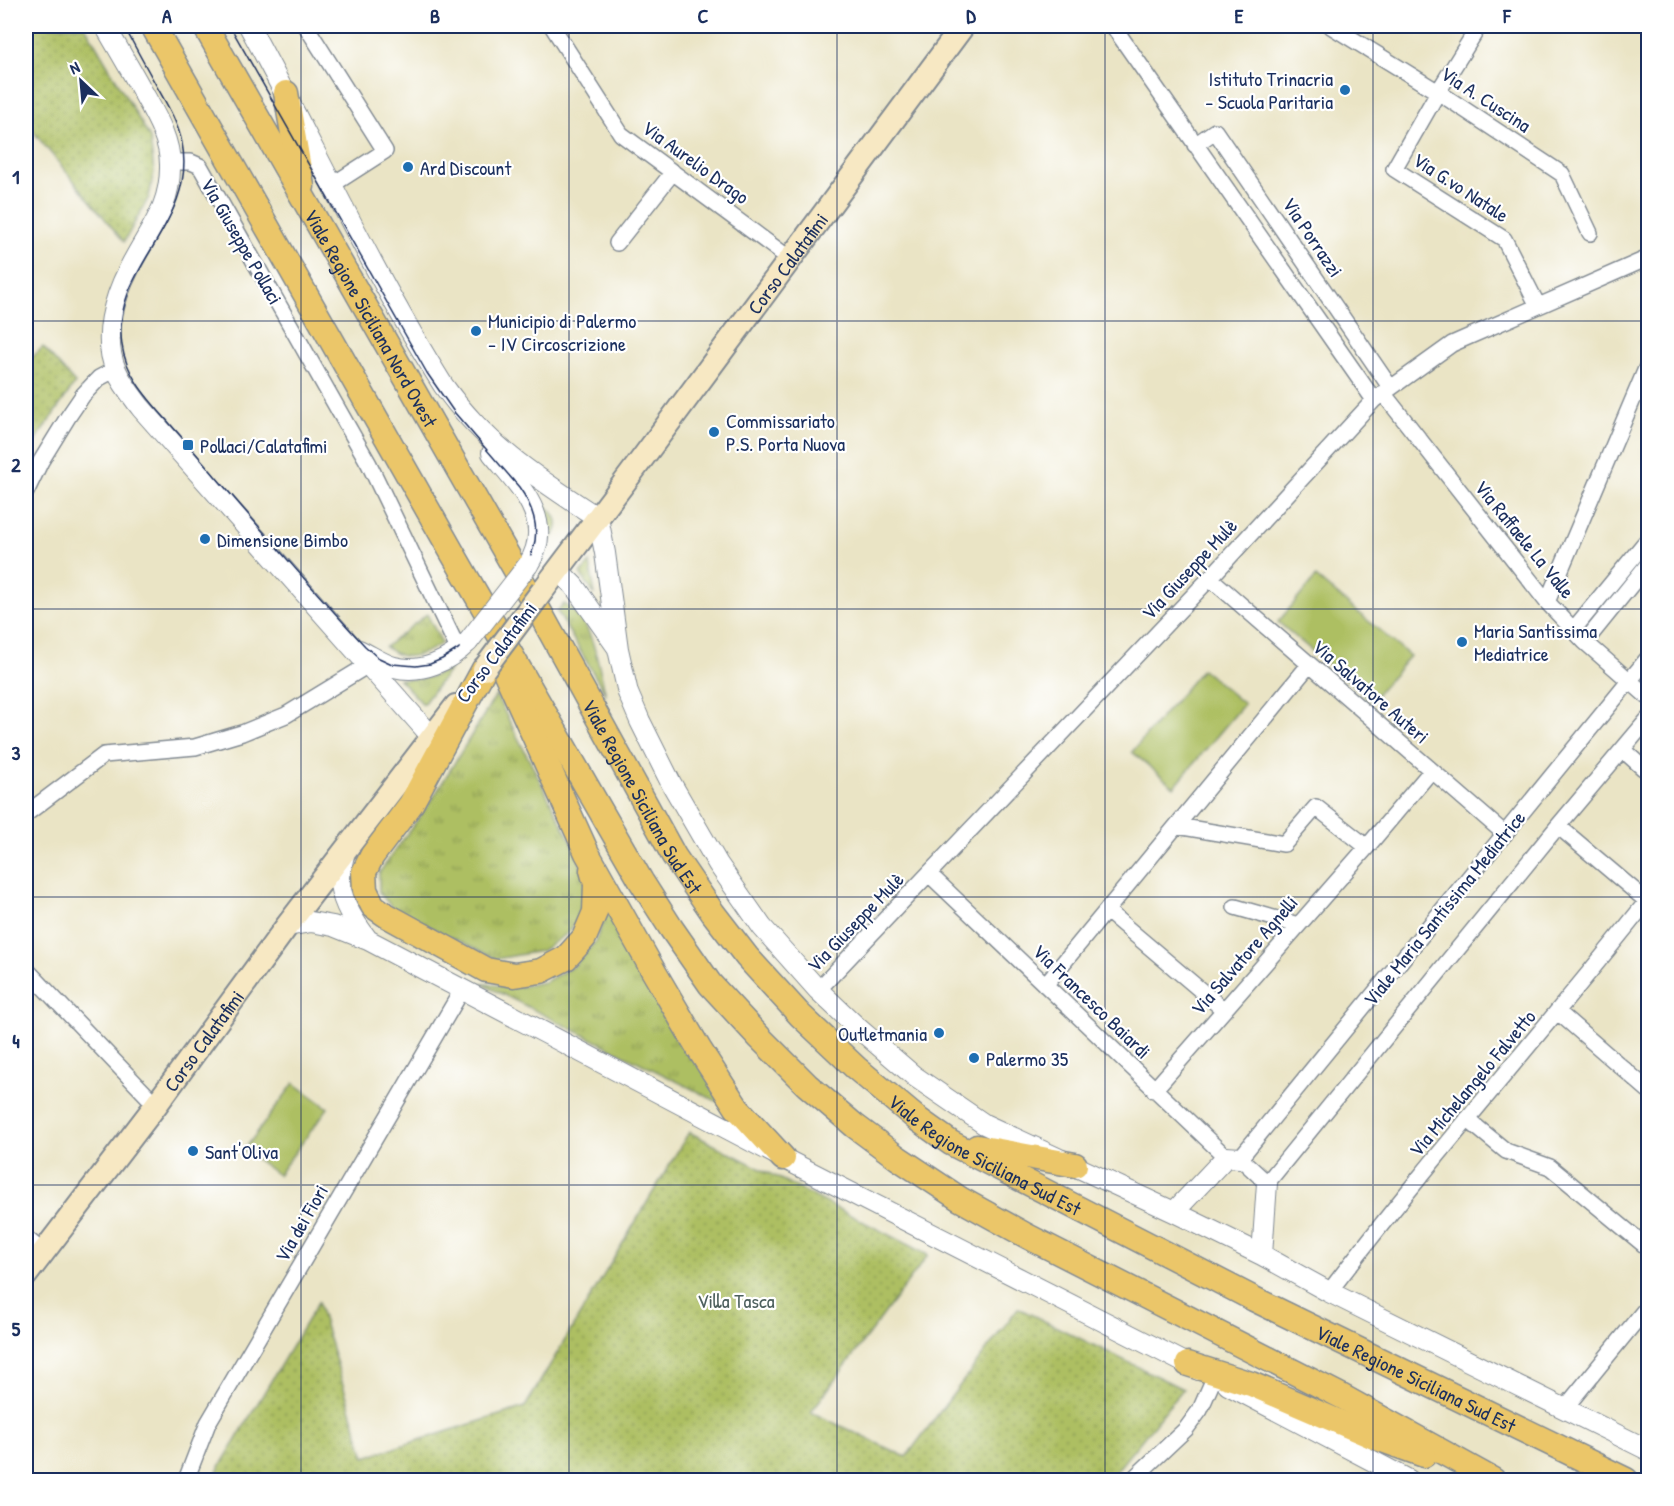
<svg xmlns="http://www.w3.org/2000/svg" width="1674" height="1506" font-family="'Patrick Hand',sans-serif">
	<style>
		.grass { fill: url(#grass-tufts); stroke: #647760; stroke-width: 1.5 }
		.park { fill: url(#park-dots); stroke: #647760; stroke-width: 1.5 }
		.pitch { fill: #adbf62; stroke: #647760; stroke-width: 1.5 }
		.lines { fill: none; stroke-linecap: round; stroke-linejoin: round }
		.minor-casing { stroke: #828a92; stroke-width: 18 }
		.tertiary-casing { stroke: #828a92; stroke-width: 22 }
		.secondary-casing { stroke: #828a92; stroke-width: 26 }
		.primary-casing { stroke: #828a92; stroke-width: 27 }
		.minor { stroke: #fff; stroke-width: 15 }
		.tertiary { stroke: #fff; stroke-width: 20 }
		.secondary { stroke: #f7e8c3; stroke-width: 22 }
		.primary { stroke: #ebc669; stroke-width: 24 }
		.tram { stroke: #1b2f5e; stroke-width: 1.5 }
		.tertiary-bridge-casing { stroke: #828a92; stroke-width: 22; stroke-linecap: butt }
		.secondary-bridge-casing { stroke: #828a92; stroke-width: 26; stroke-linecap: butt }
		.tertiary-bridge { stroke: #fff; stroke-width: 20 }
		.secondary-bridge { stroke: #f7e8c3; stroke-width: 22 }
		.grid { fill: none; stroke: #1b2f5e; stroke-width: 1.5; stroke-opacity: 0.55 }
		.poi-dot { fill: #1f6fb2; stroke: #fff; stroke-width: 2 }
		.labels { text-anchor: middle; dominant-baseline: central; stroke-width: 4.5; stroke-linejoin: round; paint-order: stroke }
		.poi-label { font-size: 20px; fill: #1b2f5e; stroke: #fff; text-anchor: start }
		.street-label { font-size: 20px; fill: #1b2f5e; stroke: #fff }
		.park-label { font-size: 20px; fill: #4e615f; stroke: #fff }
		.neatline { fill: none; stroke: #1b2f5e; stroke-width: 2 }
		.grid-label { font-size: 20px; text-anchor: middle; font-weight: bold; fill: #1b2f5e }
	</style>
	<defs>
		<pattern id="grass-tufts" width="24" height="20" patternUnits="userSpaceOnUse" patternTransform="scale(1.5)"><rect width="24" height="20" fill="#adbf62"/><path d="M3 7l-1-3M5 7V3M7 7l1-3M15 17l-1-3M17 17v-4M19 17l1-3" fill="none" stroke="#8c9c54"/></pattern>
		<pattern id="park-dots" width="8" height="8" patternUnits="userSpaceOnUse" patternTransform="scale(1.5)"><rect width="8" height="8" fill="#adbf62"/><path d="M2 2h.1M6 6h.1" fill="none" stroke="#8c9c54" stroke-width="1.8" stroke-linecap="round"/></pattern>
	</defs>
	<rect width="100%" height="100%" fill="#fff"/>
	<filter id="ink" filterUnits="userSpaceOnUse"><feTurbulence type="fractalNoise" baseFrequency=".0167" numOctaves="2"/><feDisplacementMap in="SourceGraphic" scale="12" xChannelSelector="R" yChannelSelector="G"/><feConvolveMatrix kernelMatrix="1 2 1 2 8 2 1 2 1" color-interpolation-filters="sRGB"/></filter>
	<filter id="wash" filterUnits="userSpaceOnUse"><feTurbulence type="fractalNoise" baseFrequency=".008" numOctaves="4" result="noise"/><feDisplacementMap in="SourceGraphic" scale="24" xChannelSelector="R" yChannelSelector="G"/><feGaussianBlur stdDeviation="1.35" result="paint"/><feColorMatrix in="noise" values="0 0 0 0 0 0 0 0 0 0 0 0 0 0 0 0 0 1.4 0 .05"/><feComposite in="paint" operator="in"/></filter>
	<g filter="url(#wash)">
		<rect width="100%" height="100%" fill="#eae4c5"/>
		<path class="grass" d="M535 496C563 519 564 524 542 553Z
			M590 563 595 595 580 574Z
			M564 604C594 619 598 666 606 695L557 611Z
			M427 614 442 643C430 651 413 660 399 655 394 653 389 649 385 647Z
			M451 668 423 704 399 679C422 680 431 679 451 668Z
			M496 695 574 847 588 884 583 912 568 933 541 951 496 959 394 910 379 892V873L433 798Z
			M608 911 726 1106 480 983 513 988 545 982 574 966 595 942Z"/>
		<path class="park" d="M26 26H85L150 138 154 172 149 197 124 242 26 123Z
			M43 347 75 383 36 440 26 458V363Z
			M689 1132 928 1255 811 1412 906 1457 1018 1308 1183 1389 1109 1480H212L318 1302 365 1457 525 1407Z"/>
		<path class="pitch" d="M1316 577 1410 656 1371 701 1278 622Z
			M1202 669 1244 704 1174 787 1132 752Z
			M294 1083 328 1108 278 1175 244 1150Z"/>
	</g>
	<g filter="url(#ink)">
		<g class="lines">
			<defs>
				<path id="minor" d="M306 26 385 151 332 185
					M552 26 621 134 790 259
					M1113 26 1374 400
					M1331 26 1438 92 1562 174 1590 233
					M1479 26 1438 92 1394 169 1504 239 1538 306
					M1195 145 1215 131 1390 387
					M170 162H191L200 166 369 464 459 651
					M617 243 673 172
					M1383 393 1547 602 1585 642 1648 697
					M26 492 41 461 68 417 83 395 99 378 116 369
					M1210 578 1505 834
					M1547 602 1648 364
					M1573 630 1648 539
					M1585 642 1648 564
					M1648 658 1240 1158 1267 1183 1558 826 1648 719
					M1623 750 1643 768
					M26 814 104 755 195 747 242 733 286 715 368 665
					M1177 826 1284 844 1316 807 1367 847
					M1558 826 1648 902
					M929 874 1226 1157
					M1235 907 1298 925
					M1107 911 1224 1010
					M26 969 156 1105
					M1045 985 1309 665
					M818 990 1210 578 1374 400 1452 344 1648 258
					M1558 1012 1648 1090
					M1154 1090 1367 847 1431 771
					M1467 1119 1506 1151 1550 1167 1648 1248
					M26 1238 43 1252
					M1329 1292C1431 1158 1543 1032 1647 901
					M1565 1408 1648 1306
					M186 1480 208 1423 462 990
					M1132 1480 1186 1429 1200 1410 1214 1378"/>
				<path id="tertiary" d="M105 26C116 45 128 65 139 85 152 110 170 136 170 165 171 209 147 232 129 269 114 298 102 339 116 370 122 384 132 396 141 408L432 737
					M249 26C314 145 370 269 443 385 485 445 537 478 598 518L605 553 618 649 628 693 640 721 671 783 718 864 762 927 818 990 857 1027 914 1076 984 1124 1174 1212 1262 1255 1329 1292 1648 1450
					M492 453C518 485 557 520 528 565
					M558 570 574 586 617 647
					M359 650C370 655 382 664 394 667 422 674 449 661 468 642
					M345 850C343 861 339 873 340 884 343 905 355 923 368 940
					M287 926 311 922 333 926 368 940 783 1158 1199 1370
					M1174 1212 1226 1157 1240 1158
					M1262 1255 1267 1183
					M1228 1385 1409 1480"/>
				<g id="secondary">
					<path id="s1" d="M543 590 630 475 963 26"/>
					<path id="s2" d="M26 1275 156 1105 287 926 456 706"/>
				</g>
				<g id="primary">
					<path d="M153 26 453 554 641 881 671 928 710 984 760 1038 807 1085 855 1126 898 1158 960 1199 1027 1236 1341 1396 1493 1480"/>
					<path id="s3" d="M205 26 538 609 674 856 713 913 747 957 800 1015 856 1068 916 1118 951 1143 1254 1299 1626 1480"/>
					<path d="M286 93 302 186"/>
					<path d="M484 669 411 804 372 856 364 872 365 890 373 906 386 915 486 970 514 975 541 971 566 958 584 938 595 912 596 884 592 870"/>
					<path d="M504 669 587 853 654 972 699 1049 737 1108 783 1158"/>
					<path d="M977 1147 1075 1165"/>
					<path d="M1188 1364 1251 1384 1374 1437 1424 1455"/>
				</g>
			</defs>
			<use href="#minor" class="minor-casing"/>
			<use href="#tertiary" class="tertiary-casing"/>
			<use href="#secondary" class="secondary-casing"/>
			<use href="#primary" class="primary-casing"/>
			<use href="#minor" class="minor"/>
			<use href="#tertiary" class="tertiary"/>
			<use href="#secondary" class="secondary"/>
			<use href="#primary" class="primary"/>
			<path class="tram" d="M124 26C134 45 145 65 156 85 166 103 178 122 182 143 198 224 110 268 122 345 126 377 151 402 171 425 186 442 201 459 215 476 265 534 314 591 365 646L377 657 392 664 416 666 430 664 442 659 458 649 467 641 526 564C543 537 536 511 519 487L454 412 427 373 230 26"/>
			<defs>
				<path id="tertiary-bridge" d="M468 642 528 565"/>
				<path id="secondary-bridge" d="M484 669 543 590"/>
			</defs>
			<use href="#tertiary-bridge" class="tertiary-bridge-casing"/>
			<use href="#secondary-bridge" class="secondary-bridge-casing"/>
			<use href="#tertiary-bridge" class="tertiary-bridge"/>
			<use href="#secondary-bridge" class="secondary-bridge"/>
		</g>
	</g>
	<path class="grid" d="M301 26V1480M569 26V1480M837 26V1480M1105 26V1480M1373 26V1480M26 321H1648M26 609H1648M26 897H1648M26 1185H1648"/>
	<g class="poi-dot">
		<circle cx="1345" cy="90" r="6"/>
		<circle cx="408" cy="167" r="6"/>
		<circle cx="476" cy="331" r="6"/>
		<circle cx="714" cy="432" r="6"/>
		<rect x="182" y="439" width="12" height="12" rx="3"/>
		<circle cx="205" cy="539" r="6"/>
		<circle cx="1462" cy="642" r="6"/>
		<circle cx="939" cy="1033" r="6"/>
		<circle cx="974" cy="1058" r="6"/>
		<circle cx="193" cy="1151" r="6"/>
	</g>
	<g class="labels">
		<g class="poi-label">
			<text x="1333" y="78" text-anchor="end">Istituto Trinacria<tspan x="1333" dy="23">- Scuola Paritaria</tspan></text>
			<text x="420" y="167">Ard Discount</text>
			<text x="488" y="320">Municipio di Palermo<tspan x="488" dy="23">- IV Circoscrizione</tspan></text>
			<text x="726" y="420">Commissariato<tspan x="726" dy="23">P.S. Porta Nuova</tspan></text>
			<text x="200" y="445">Pollaci/Calatafimi</text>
			<text x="217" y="539">Dimensione Bimbo</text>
			<text x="1474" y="630">Maria Santissima<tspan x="1474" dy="23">Mediatrice</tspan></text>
			<text x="927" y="1033" text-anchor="end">Outletmania</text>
			<text x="986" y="1058">Palermo 35</text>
			<text x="205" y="1151">Sant'Oliva</text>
		</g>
		<g class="street-label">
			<text transform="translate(1486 99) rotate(33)">Via A. Cuscina</text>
			<text transform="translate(696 162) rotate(36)">Via Aurelio Drago</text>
			<text transform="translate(1461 187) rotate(33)">Via G.vo Natale</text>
			<text transform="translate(1313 237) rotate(56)">Via Porrazzi</text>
			<text transform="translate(242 241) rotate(60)">Via Giuseppe Pollaci</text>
			<text stroke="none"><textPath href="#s1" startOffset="408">Corso Calatafimi</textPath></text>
			<text stroke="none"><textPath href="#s3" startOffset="336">Viale Regione Siciliana Nord Ovest</textPath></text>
			<text transform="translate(1525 539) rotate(51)">Via Raffaele La Valle</text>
			<text transform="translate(1189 569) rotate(-47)">Via Giuseppe Mulè</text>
			<text transform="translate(496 652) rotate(-53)">Corso Calatafimi</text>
			<text transform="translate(1371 691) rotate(41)">Via Salvatore Auteri</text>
			<text stroke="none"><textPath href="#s3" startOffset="886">Viale Regione Siciliana Sud Est</textPath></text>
			<text transform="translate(1444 908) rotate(-51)">Viale Maria Santissima Mediatrice</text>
			<text transform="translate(855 922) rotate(-46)">Via Giuseppe Mulè</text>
			<text transform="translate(1244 955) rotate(-49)">Via Salvatore Agnelli</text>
			<text transform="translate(1092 1001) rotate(44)">Via Francesco Baiardi</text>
			<text stroke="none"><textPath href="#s2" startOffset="294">Corso Calatafimi</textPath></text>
			<text transform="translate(1472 1083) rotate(-50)">Via Michelangelo Falvetto</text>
			<text stroke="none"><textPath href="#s3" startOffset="1390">Viale Regione Siciliana Sud Est</textPath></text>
			<text transform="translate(301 1223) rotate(-60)">Via dei Fiori</text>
			<text stroke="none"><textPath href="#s3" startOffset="1876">Viale Regione Siciliana Sud Est</textPath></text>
		</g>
		<g class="park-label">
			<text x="736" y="1300">Villa Tasca</text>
		</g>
	</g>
	<rect width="1674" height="1506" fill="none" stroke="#fff" stroke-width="66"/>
	<g transform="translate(81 81) rotate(334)" stroke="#ffffff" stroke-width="4.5" paint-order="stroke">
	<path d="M0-4.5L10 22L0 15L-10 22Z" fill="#1b2f5e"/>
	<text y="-9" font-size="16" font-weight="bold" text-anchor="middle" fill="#1b2f5e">N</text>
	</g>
	<rect x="33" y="33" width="1608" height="1440" class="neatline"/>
	<g class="grid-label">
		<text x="167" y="23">A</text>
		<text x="435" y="23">B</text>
		<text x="703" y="23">C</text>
		<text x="971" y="23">D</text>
		<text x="1239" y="23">E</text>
		<text x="1507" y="23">F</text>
		<text x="16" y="184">1</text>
		<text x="16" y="472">2</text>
		<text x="16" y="760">3</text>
		<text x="16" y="1048">4</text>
		<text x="16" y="1336">5</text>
	</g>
</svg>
